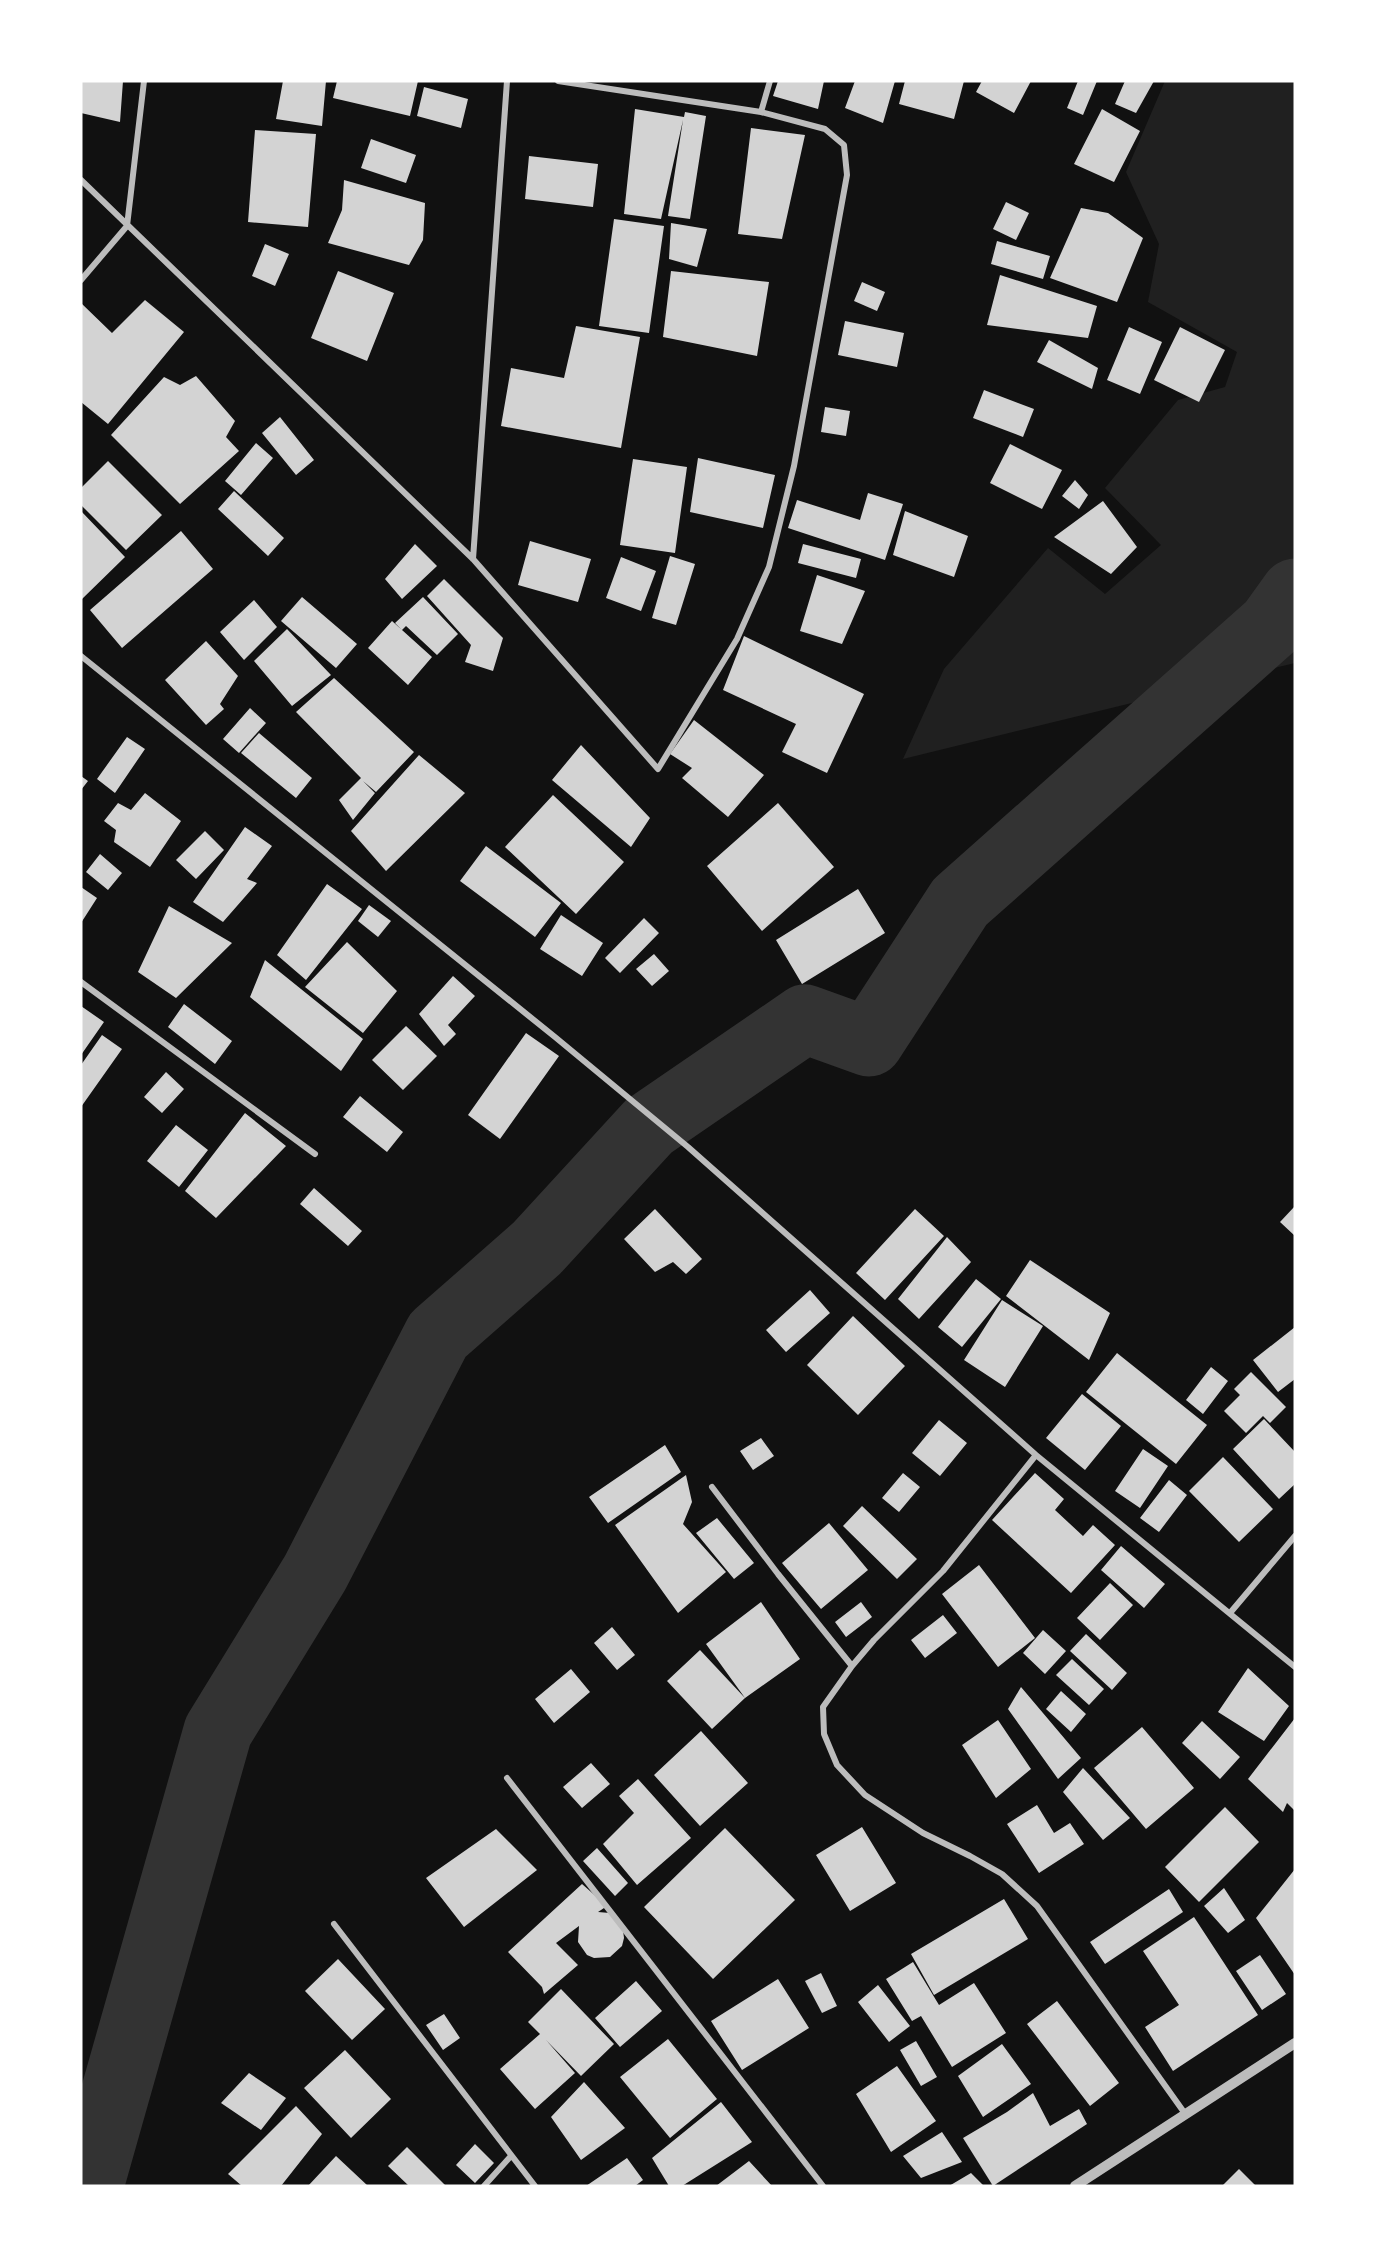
<svg xmlns="http://www.w3.org/2000/svg" width="1376" height="2267" font-family="Signika,sans-serif">
	<style>
		.green { fill: #202020 }
		.lines { fill: none; stroke-linecap: round; stroke-linejoin: round }
		.river { stroke: #333; stroke-width: 69 }
		.building { fill: #d3d3d3 }
		.minor { stroke: #bcbcbc; stroke-width: 6 }
		.tertiary { stroke: #bcbcbc; stroke-width: 10 }
	</style>
	<rect width="100%" height="100%" fill="#111"/>
	<path class="green" d="M1165 81H1295V663L903 759 944 669 1048 548 1105 594 1161 545 1105 488 1178 400 1225 387 1237 352 1148 302 1159 244 1126 172Z"/>
	<g class="lines">
		<path class="river" d="M89 2186 218 1731 315 1573 438 1335 537 1248 649 1126 805 1019 869 1042 960 902 1272 625 1295 593"/>
	</g>
	<path class="building" d="M81 81H123L120 122 81 113Z
		M283 81H326L322 126 276 119Z
		M337 81H418L410 116 333 98Z
		M778 81H824L818 109 773 96Z
		M855 81H895L883 123 845 108Z
		M905 81H964L954 119 899 104Z
		M982 81H1031L1014 113 976 92Z
		M1078 81H1097L1083 115 1067 108Z
		M1125 81H1154L1136 113 1115 104Z
		M424 87 468 99 461 128 417 116Z
		M635 109 684 117 685 112 706 116 690 219 668 216 683 120 661 219 624 214Z
		M1102 109 1140 131 1114 182 1074 164Z
		M751 128 805 135 782 239 738 234Z
		M255 130 316 134 308 227 248 222Z
		M371 139 416 155 406 183 361 168Z
		M529 156 598 164 593 207 525 199Z
		M344 180 425 203 423 240 409 265 328 243 342 210Z
		M1006 202 1029 213 1016 240 993 229Z
		M1081 208 1108 213 1143 238 1117 302 1050 278Z
		M614 219 664 226 649 333 599 326Z
		M671 223 707 229 697 267 669 259Z
		M997 241 1050 256 1043 279 991 264Z
		M265 244 289 254 275 286 252 276Z
		M338 271 394 293 367 361 311 338Z
		M671 271 769 282 757 356 663 337Z
		M1000 275 1097 306 1088 338 987 325Z
		M862 282 885 292 877 311 854 301Z
		M145 300 184 332 108 424 81 402V303L112 333Z
		M845 321 904 333 897 367 838 355Z
		M576 326 640 337 621 448 501 426 511 368 564 378Z
		M1129 327 1162 342 1140 394 1107 380Z
		M1180 327 1225 350 1199 402 1154 380Z
		M1049 340 1098 368 1092 389 1037 362Z
		M196 376 235 421 226 437 239 451 180 504 111 435 164 377 180 385Z
		M984 390 1034 409 1023 437 973 418Z
		M825 407 850 411 846 436 821 432Z
		M280 417 314 460 296 475 262 433Z
		M256 443 273 458 241 495 225 481Z
		M1010 444 1062 470 1042 509 990 483Z
		M698 458 775 475 763 528 690 512Z
		M633 459 687 467 675 553 620 545Z
		M108 461 162 515 126 550 81 505V488Z
		M1075 480 1088 495 1079 509 1062 496Z
		M234 491 284 538 268 556 218 509Z
		M868 493 903 504 885 560 788 528 797 500 860 520Z
		M1103 501 1137 547 1111 574 1054 537Z
		M81 511 125 557 81 600Z
		M905 511 968 536 954 577 893 555Z
		M181 531 213 569 122 648 90 610Z
		M530 541 591 559 578 602 518 585Z
		M415 544 437 566 402 599 385 579Z
		M803 544 861 559 856 578 798 563Z
		M670 556 695 564 676 625 652 618Z
		M621 557 656 571 641 611 606 598Z
		M817 575 865 591 842 644 800 631Z
		M444 579 503 638 493 671 465 662 471 645 427 596Z
		M302 597 357 644 336 668 281 621Z
		M423 597 458 634 437 655 406 626 402 630 395 623Z
		M254 600 277 627 244 660 220 632Z
		M392 621 432 657 408 685 368 648Z
		M287 629 331 675 292 706 254 661Z
		M744 636 864 694 827 773 782 752 796 724 723 690Z
		M206 641 238 676 220 704 224 709 206 725 165 680Z
		M334 678 414 752 376 792 363 781 375 793 353 820 339 800 361 778 296 712Z
		M250 708 266 723 239 753 223 739Z
		M694 720 764 775 728 817 682 778 692 768 670 754Z
		M259 733 312 778 296 798 241 753Z
		M127 737 145 749 115 793 97 779Z
		M581 745 650 818 631 847 552 780Z
		M419 755 465 793 386 871 351 831Z
		M81 776 88 781 81 790Z
		M145 793 181 821 150 867 114 842 116 830 104 821 118 803 131 810Z
		M553 795 624 862 576 914 505 847Z
		M778 803 834 867 762 931 707 866Z
		M245 827 272 846 247 879 257 883 223 922 193 902Z
		M205 831 224 850 196 879 176 860Z
		M486 846 561 903 535 937 460 881Z
		M100 854 122 873 108 890 86 872Z
		M327 884 362 909 306 980 277 955Z
		M81 887 97 898 81 923Z
		M858 889 885 933 802 984 776 940Z
		M369 905 391 921 378 937 358 921Z
		M169 906 232 943 176 998 138 972Z
		M561 915 603 943 582 976 540 949Z
		M644 918 659 933 620 973 605 958Z
		M347 942 397 991 363 1033 305 987Z
		M654 954 669 971 652 986 636 969Z
		M265 960 363 1039 341 1071 250 997Z
		M453 976 475 996 448 1025 456 1034 444 1046 419 1014Z
		M184 1004 232 1041 215 1064 168 1027Z
		M81 1006 104 1022 81 1055Z
		M406 1026 437 1056 403 1090 372 1060Z
		M526 1033 559 1056 500 1139 468 1115Z
		M102 1035 122 1049 81 1107V1065Z
		M166 1072 184 1089 162 1113 144 1097Z
		M360 1096 403 1132 387 1152 343 1117Z
		M245 1113 286 1146 216 1218 185 1191Z
		M176 1125 208 1150 179 1187 147 1161Z
		M314 1188 362 1231 348 1246 300 1204Z
		M1295 1206V1236L1280 1222Z
		M655 1209 702 1259 686 1274 673 1262 655 1272 624 1239Z
		M915 1209 944 1236 885 1300 856 1273Z
		M947 1237 971 1262 919 1319 898 1299Z
		M1030 1260 1110 1313 1089 1360 1006 1296Z
		M976 1279 1001 1299 962 1347 938 1327Z
		M810 1290 830 1313 786 1352 766 1330Z
		M1002 1300 1043 1326 1005 1387 964 1360Z
		M853 1316 905 1366 858 1415 807 1365Z
		M1295 1327V1379L1278 1392 1253 1360Z
		M1117 1353 1207 1425 1176 1464 1086 1392Z
		M1211 1367 1228 1381 1203 1414 1186 1400Z
		M1251 1372 1286 1407 1270 1423 1263 1416 1246 1433 1224 1411 1240 1395 1234 1389Z
		M1082 1394 1121 1426 1085 1470 1046 1438Z
		M1264 1419 1295 1452V1484L1279 1499 1233 1449Z
		M939 1420 967 1443 940 1476 912 1453Z
		M761 1438 774 1456 753 1470 740 1451Z
		M665 1445 681 1472 608 1523 589 1497Z
		M1143 1449 1168 1466 1140 1508 1115 1491Z
		M1223 1457 1273 1509 1239 1542 1189 1491Z
		M903 1473 920 1487 899 1512 882 1498Z
		M1035 1473 1064 1499 1055 1510 1083 1536 1093 1525 1115 1545 1071 1593 992 1520Z
		M686 1475 692 1502 683 1524 726 1572 678 1613 615 1525Z
		M1169 1480 1187 1495 1159 1532 1140 1518Z
		M862 1506 917 1559 897 1579 843 1526Z
		M717 1518 754 1563 734 1579 696 1533Z
		M829 1523 868 1570 821 1609 782 1563Z
		M1121 1546 1165 1584 1144 1608 1101 1570Z
		M979 1565 1035 1638 998 1667 942 1594Z
		M1110 1583 1133 1605 1100 1640 1077 1618Z
		M761 1602 800 1659 745 1698 712 1729 667 1681 700 1650 745 1698 706 1644Z
		M861 1602 872 1617 846 1637 835 1622Z
		M943 1615 957 1633 925 1658 911 1640Z
		M612 1627 635 1655 617 1670 594 1643Z
		M1043 1630 1066 1651 1045 1674 1023 1653Z
		M1086 1634 1127 1673 1112 1690 1070 1651Z
		M1072 1659 1104 1689 1089 1705 1056 1675Z
		M1248 1668 1289 1706 1264 1741 1218 1712Z
		M571 1669 590 1692 554 1723 535 1699Z
		M1021 1687 1081 1758 1058 1779 1008 1709Z
		M1061 1691 1086 1714 1071 1732 1046 1709Z
		M1295 1718V1811L1287 1803 1283 1812 1248 1779Z
		M998 1720 1031 1769 996 1798 962 1745Z
		M1202 1721 1240 1757 1220 1779 1182 1743Z
		M1142 1727 1194 1788 1146 1829 1094 1768Z
		M701 1731 748 1783 700 1826 654 1775Z
		M591 1763 610 1784 582 1808 563 1787Z
		M1083 1768 1130 1818 1103 1840 1063 1792Z
		M638 1779 691 1838 637 1885 603 1844 634 1813 619 1796Z
		M1037 1805 1054 1833 1070 1823 1084 1844 1039 1873 1007 1824Z
		M1225 1807 1259 1842 1199 1902 1165 1867Z
		M862 1827 896 1883 850 1911 816 1855Z
		M725 1828 795 1900 713 1979 644 1907Z
		M496 1829 537 1870 464 1927 426 1878Z
		M597 1848 628 1883 615 1896 583 1861Z
		M1295 1869V1975L1256 1918Z
		M582 1884 607 1906 598 1912 610 1913 623 1930 624 1938 622 1946 610 1957 594 1958 587 1955 578 1942 579 1926 556 1943 578 1965 544 1994 542 1987 508 1952Z
		M1224 1888 1245 1920 1228 1933 1204 1906Z
		M1169 1889 1183 1912 1105 1964 1090 1942Z
		M1004 1899 1028 1939 934 1995 911 1954Z
		M1194 1917 1258 2015 1173 2071 1145 2027 1179 2005 1143 1951Z
		M1260 1955 1286 1994 1262 2010 1236 1971Z
		M338 1959 385 2009 352 2040 305 1991Z
		M913 1962 939 2005 974 1983 1006 2033 952 2067 921 2016 912 2021 886 1979Z
		M821 1973 837 2006 822 2013 805 1981Z
		M778 1979 809 2028 742 2070 711 2021Z
		M636 1981 662 2011 620 2047 595 2018Z
		M878 1985 910 2026 889 2042 858 2002Z
		M561 1989 614 2044 581 2076 546 2040 575 2073 535 2109 500 2069 540 2034 528 2022Z
		M1057 2001 1119 2083 1090 2106 1027 2024Z
		M444 2014 460 2038 443 2050 426 2025Z
		M668 2039 717 2099 670 2138 620 2077Z
		M916 2041 937 2077 921 2086 900 2050Z
		M1002 2044 1031 2084 983 2117 958 2076Z
		M345 2050 391 2099 351 2138 304 2088Z
		M897 2066 936 2121 891 2152 856 2094Z
		M249 2073 286 2098 261 2130 221 2103Z
		M584 2082 625 2128 581 2160 551 2117Z
		M1033 2093 1050 2126 1079 2109 1087 2124 993 2186 963 2138 1007 2112Z
		M721 2102 752 2142 682 2186H669L652 2158Z
		M296 2106 322 2134 281 2186H242L228 2174Z
		M942 2132 962 2162 921 2178 903 2156Z
		M475 2144 494 2163 475 2183 456 2165Z
		M407 2147 446 2186H409L388 2166Z
		M336 2156 368 2186H308Z
		M627 2158 643 2180 635 2186H586Z
		M749 2161 772 2186H716Z
		M1239 2169 1256 2186H1222Z
		M971 2173 984 2186H949Z"/>
	<g class="lines">
		<path class="minor" d="M761 112 770 81
			M81 180 473 559 658 769 737 639 769 567 794 466 847 175 844 145 825 129 761 112 558 81
			M127 226 144 81
			M81 280 127 226
			M473 559 507 81
			M81 656 555 1037 688 1147 1036 1455 1295 1667
			M81 982 315 1154
			M1036 1455 943 1571 874 1640 852 1666 823 1707 824 1734 837 1765 865 1795 923 1833 970 1856 1002 1874 1037 1906 1186 2115
			M712 1487 778 1574 852 1666
			M1230 1613 1295 1536
			M507 1778 823 2186
			M334 1924 535 2186
			M484 2186 511 2156"/>
		<path class="tertiary" d="M1075 2186 1295 2043"/>
	</g>
	<rect width="1376" height="2267" fill="none" stroke="#ffffff" stroke-width="165"/>
</svg>
